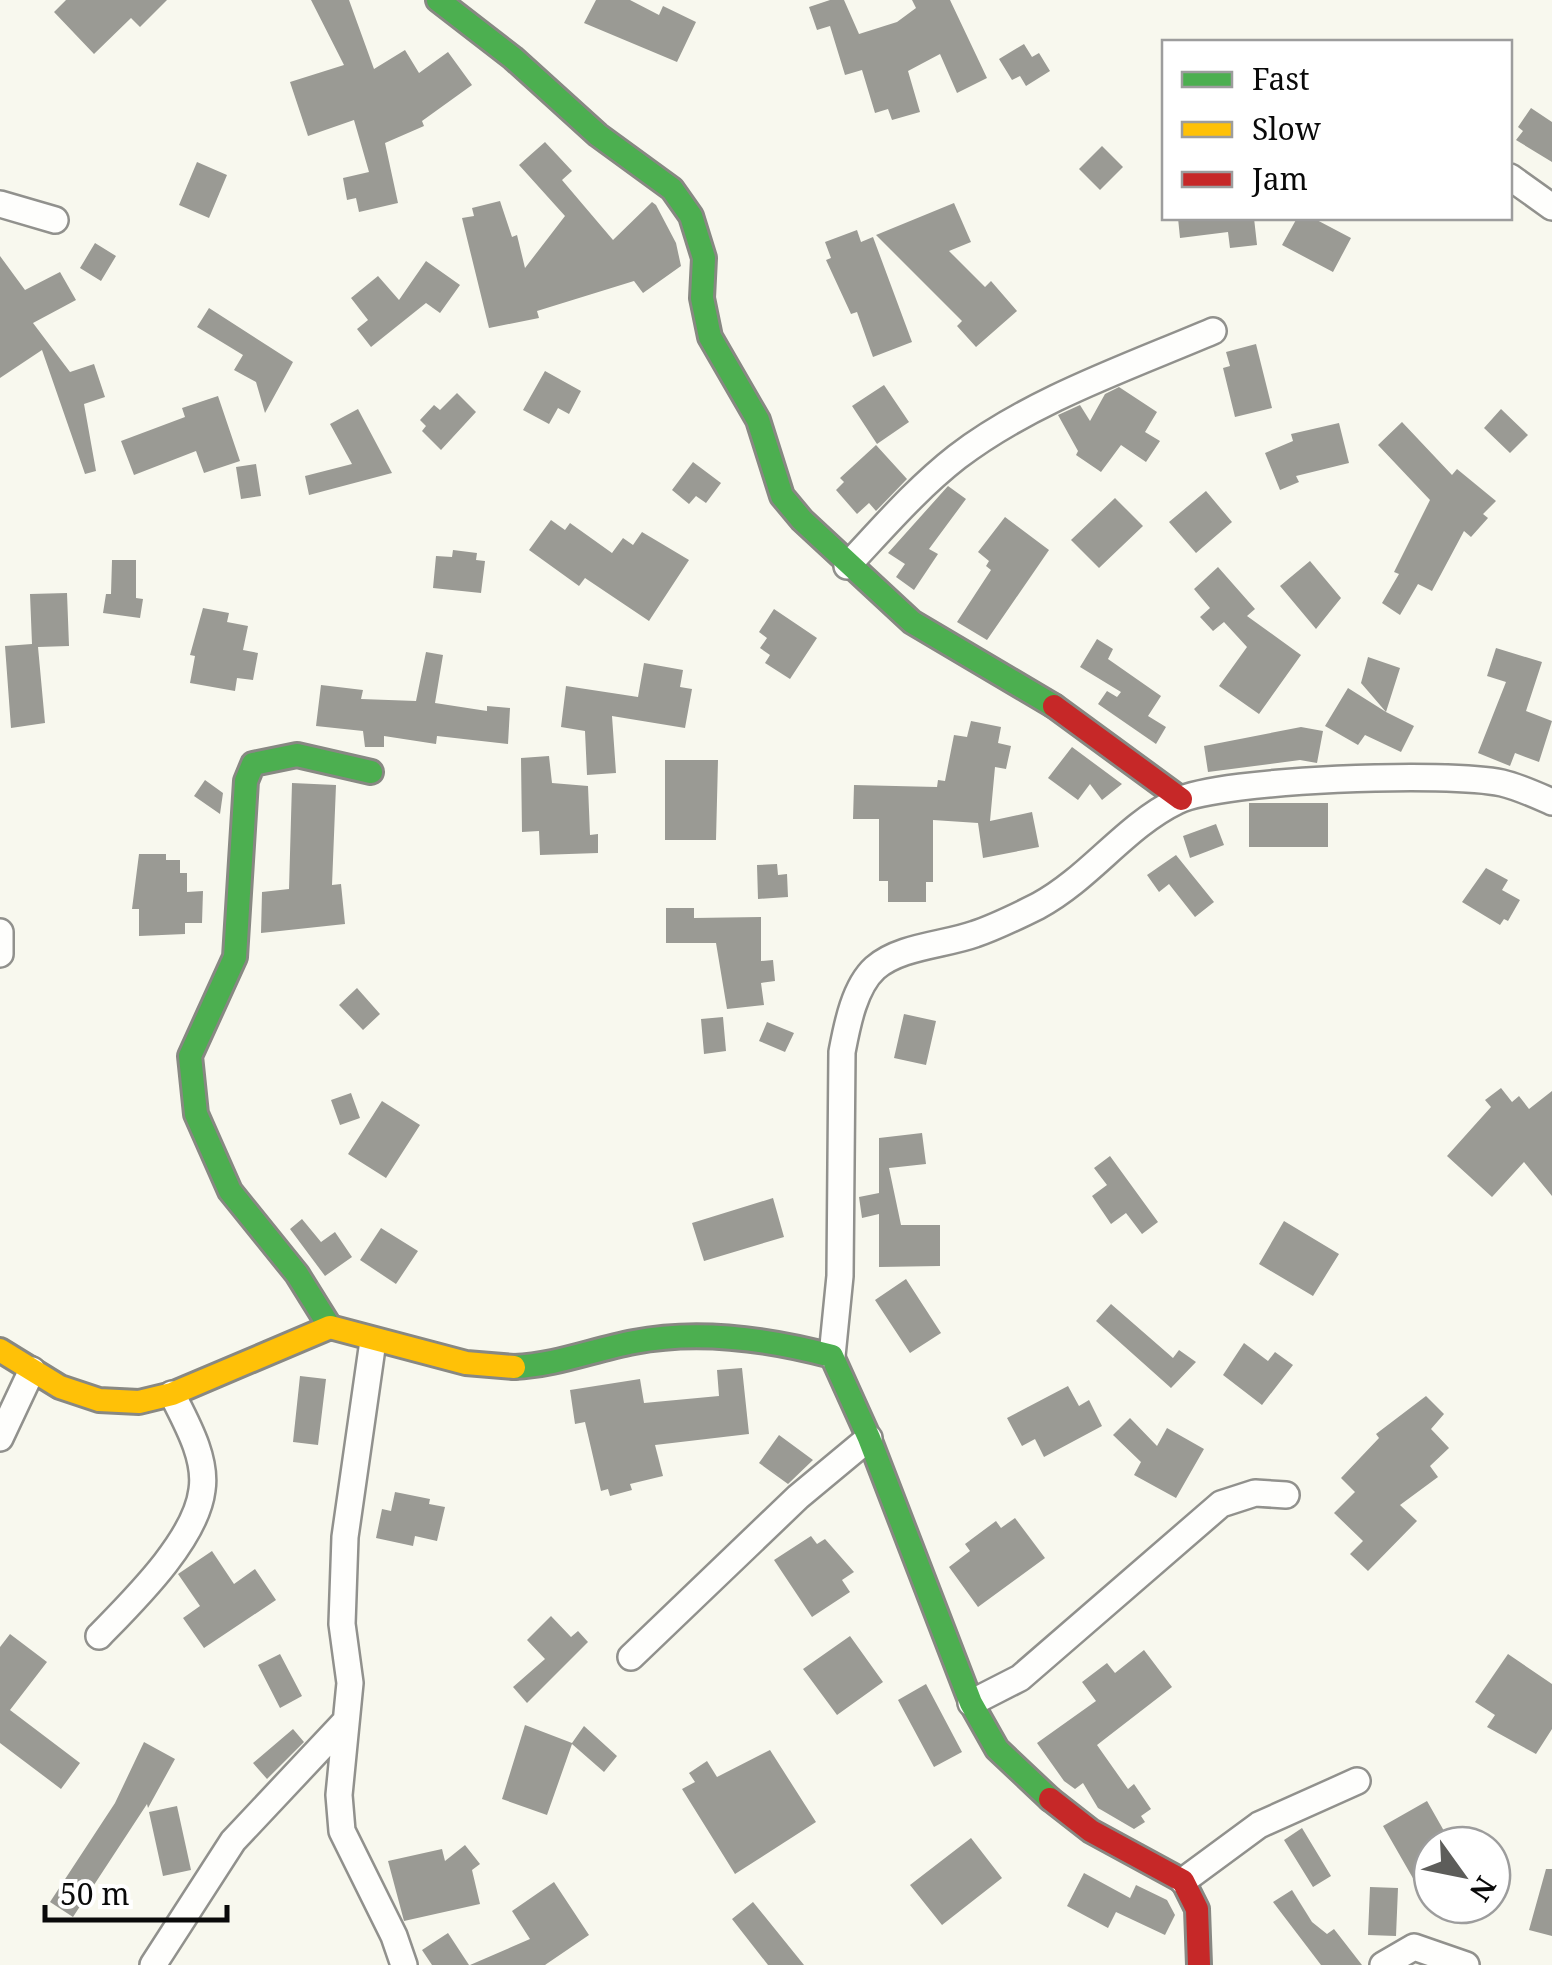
<svg xmlns="http://www.w3.org/2000/svg" width="1552" height="1965" font-family="'Noto Serif',serif">
	<style>
		.building { fill: #9a9a94 }
		.lines { fill: none; stroke-linecap: round; stroke-linejoin: round }
		.street-casing { stroke: #91918d; stroke-width: 30 }
		.fast-casing { stroke: #888883; stroke-width: 28 }
		.slow-casing { stroke: #888883; stroke-width: 28 }
		.jam-casing { stroke: #888883; stroke-width: 28 }
		.street { stroke: #fefefc; stroke-width: 25 }
		.fast { stroke: #4caf50; stroke-width: 22 }
		.slow { stroke: #ffc107; stroke-width: 22 }
		.jam { stroke: #c62828; stroke-width: 22 }
	</style>
	<rect width="100%" height="100%" fill="#f8f8ee"/>
	<path class="building" d="M66 0H167L140 27 131 18 94 54 54 12Z
		M311 0H349L374 69 405 50 419 73 448 52 472 85 422 121 424 126 385 143 398 203 359 212 356 198 347 200 343 178 369 172 354 120 308 136 290 82 344 65Z
		M596 0H630L659 15 663 6 696 22 677 62 584 23Z
		M830 0H844L859 34 897 22 916 8 912 0H950L987 78 957 93 940 54 908 71 920 112 892 120 888 109 875 113 862 70 845 75 830 26 817 30 809 7Z
		M1024 44 1032 57 1039 53 1050 71 1026 86 1020 76 1012 80 999 59Z
		M1531 108 1552 122V162L1516 140 1523 131 1518 127Z
		M545 142 572 171 562 180 613 240 652 202 656 205 676 243 681 266 643 293 634 281 537 311 539 318 489 328 462 218 474 216 472 208 500 201 512 237 517 235 525 268 565 216 519 165Z
		M1102 146 1123 167 1100 190 1079 169Z
		M197 162 227 175 209 218 179 205Z
		M954 203 971 242 949 251 985 287 991 281 1017 311 976 347 957 326 962 321 876 235Z
		M1178 218H1254L1257 245 1230 248 1228 232 1180 238Z
		M1297 218H1313L1351 238 1333 272 1282 245Z
		M857 230 861 242 873 237 912 342 873 357 857 312 851 314 826 260 831 258 825 242Z
		M95 243 116 256 101 281 80 268Z
		M0 256 25 290 60 272 76 300 33 323 70 372 94 364 105 397 84 404 96 471 85 474 42 350 0 378Z
		M426 261 460 285 440 313 426 303 371 347 357 329 368 320 351 298 378 276 399 300Z
		M209 308 293 362 265 413 256 382 234 370 243 355 197 327Z
		M1256 344 1272 408 1235 417 1223 368 1230 366 1226 352Z
		M545 371 581 391 569 414 558 408 549 424 523 410Z
		M884 385 909 422 877 444 852 406Z
		M1119 387 1157 412 1145 432 1160 441 1146 462 1121 445 1101 472 1076 455 1078 451 1058 415 1080 405 1090 421 1105 394Z
		M457 393 476 412 441 450 422 431 426 426 420 420 434 405 440 410Z
		M218 396 240 461 204 473 196 451 134 475 121 441 185 417 182 408Z
		M358 409 392 473 309 495 305 476 352 464 330 424Z
		M1501 409 1528 435 1510 453 1484 428Z
		M1402 422 1452 475 1457 469 1496 501 1483 514 1488 518 1471 537 1464 531 1432 591 1418 584 1400 615 1382 603 1399 574 1394 572 1430 500 1378 445Z
		M1339 423 1349 463 1296 476 1299 482 1280 490 1265 453 1293 441 1291 434Z
		M876 445 907 479 876 511 869 503 857 514 836 490 844 482 840 478Z
		M693 462 721 483 706 503 696 496 689 504 672 490Z
		M256 464 261 496 241 499 236 467Z
		M948 486 966 499 929 549 938 554 914 590 896 577 905 564 888 553Z
		M1206 491 1232 522 1196 553 1169 522Z
		M1115 498 1143 526 1099 568 1071 540Z
		M1005 517 1049 550 987 640 957 622 991 570 986 566 989 561 978 552Z
		M551 520 565 530 570 523 612 553 623 538 633 545 642 532 689 560 649 621 585 578 579 586 529 550Z
		M453 550 477 553 476 560 485 561 481 593 433 588 436 556 452 557Z
		M112 560H136V598L143 599 140 618 103 613 106 594H111Z
		M1310 561 1341 598 1316 629 1280 586Z
		M1218 567 1255 609 1247 616 1301 655 1259 714 1219 686 1247 647 1224 622 1213 631 1200 617 1210 608 1194 589Z
		M67 593 69 646 38 647 45 723 11 728 5 646 32 644 30 594Z
		M203 608 229 613 227 622 248 626 243 650 258 653 253 680 237 678 235 691 190 683 195 656 190 655Z
		M774 609 817 638 790 679 765 663 770 655 760 648 767 638 759 632Z
		M1097 639 1113 649 1108 659 1161 696 1148 716 1166 727 1156 744 1098 704 1107 691 1117 697 1121 692 1080 667Z
		M1496 648 1542 662 1526 711 1552 721 1539 762 1515 753 1510 766 1478 753 1506 682 1487 676Z
		M426 652 443 655 435 703 487 711V706L510 708 508 744 437 736 436 744 384 736V747H365L363 731 316 726 321 685 363 690 361 699 416 701Z
		M1368 657 1400 668 1386 712 1414 726 1401 752 1365 735 1358 745 1325 726 1348 688 1386 712 1361 683Z
		M644 663 683 670 680 687 692 689 685 728 612 716 616 773 587 775 585 731 561 727 566 686 638 697Z
		M971 721 1001 727 998 743 1011 746 1006 769 995 767 990 821 1032 812 1039 847 983 858 978 823 933 820V882H926V902H888V881H879V819H853L854 785 937 787 938 780 945 781 954 735 967 737Z
		M1301 727 1323 731 1317 763 1300 760 1208 772 1204 746Z
		M1072 747 1122 784 1102 800 1090 784 1078 800 1048 778Z
		M549 756 552 783 588 786 590 835 598 834V853L540 855 539 831 522 832 521 758Z
		M665 760H718L716 840H665Z
		M205 780 223 793 220 814 194 796Z
		M292 783 336 785 332 885 341 884 345 924 261 933 262 892 289 889Z
		M1249 803H1328V847H1249Z
		M1216 824 1224 845 1190 858 1183 836Z
		M139 854H166V860H180V873H187V892L203 891 202 923H185V934L139 936V909H132Z
		M1176 855 1214 902 1195 917 1169 884 1159 892 1147 875Z
		M777 864 778 875 787 874 788 897 758 899 757 865Z
		M1486 868 1508 880 1502 890 1520 900 1508 921 1504 919 1500 925 1462 902Z
		M666 908H694V918L761 917V961L773 960 775 981 761 983 764 1005 727 1009 716 943H666Z
		M357 988 380 1014 363 1030 339 1005Z
		M904 1014 936 1021 926 1065 894 1058Z
		M723 1017 726 1051 704 1054 701 1019Z
		M767 1022 794 1033 785 1052 759 1041Z
		M1501 1088 1512 1102 1519 1096 1529 1109 1552 1091V1196L1524 1162 1492 1197 1447 1156 1491 1107 1485 1100Z
		M351 1093 360 1118 340 1125 331 1100Z
		M382 1101 420 1125 386 1178 348 1154Z
		M922 1133 926 1164 889 1168 901 1225H940V1266L879 1267V1214L862 1218 859 1197 879 1193V1138Z
		M1110 1156 1158 1222 1142 1234 1126 1213 1111 1224 1092 1196 1107 1185 1094 1168Z
		M773 1198 784 1237 704 1261 692 1223Z
		M302 1219 321 1242 335 1232 352 1257 325 1276 290 1229Z
		M1284 1221 1339 1254 1313 1296 1259 1264Z
		M381 1228 418 1251 396 1284 360 1260Z
		M906 1279 941 1333 910 1353 875 1300Z
		M1111 1304 1173 1358 1179 1350 1196 1362 1171 1388 1096 1321Z
		M1244 1343 1268 1361 1275 1352 1293 1365 1262 1405 1223 1375Z
		M742 1368 749 1434 655 1445 663 1476 630 1484 632 1490 610 1496 608 1489 601 1491 585 1422 575 1424 570 1390 640 1379 644 1403 719 1396 717 1370Z
		M300 1376 326 1379 318 1445 293 1442Z
		M1068 1386 1079 1406 1089 1400 1102 1426 1044 1457 1035 1439 1022 1446 1007 1418Z
		M1426 1396 1444 1414 1431 1429 1449 1448 1430 1466 1438 1477 1400 1505 1417 1521 1368 1571 1350 1554 1363 1541 1334 1513 1355 1492 1341 1478 1379 1438 1376 1434Z
		M1130 1418 1157 1446 1167 1428 1204 1449 1176 1498 1134 1475 1141 1462 1113 1435Z
		M779 1435 813 1460 788 1484 759 1463Z
		M395 1492 430 1499 429 1504 445 1507 437 1541 415 1536 413 1546 376 1538 382 1509 391 1511Z
		M1015 1518 1045 1558 978 1607 949 1567 970 1551 965 1544 996 1521 1001 1528Z
		M811 1536 817 1544 825 1539 854 1572 842 1580 850 1592 812 1617 774 1560Z
		M212 1551 234 1584 255 1569 276 1600 204 1648 183 1618 200 1606 178 1574Z
		M551 1616 571 1637 578 1631 588 1642 527 1703 513 1687 545 1659 527 1640Z
		M10 1634 47 1662 10 1710 80 1763 61 1789 0 1743V1647Z
		M850 1636 883 1682 837 1715 803 1669Z
		M1144 1650 1172 1687 1097 1745 1128 1789 1134 1784 1151 1809 1141 1816 1145 1822 1134 1829 1098 1808 1083 1783 1075 1789 1064 1781 1037 1743 1096 1701 1082 1682 1107 1663 1115 1673Z
		M280 1654 302 1696 280 1708 258 1665Z
		M1508 1654 1552 1684V1729L1536 1754 1487 1727 1495 1715 1475 1702Z
		M926 1684 962 1752 934 1767 898 1700Z
		M525 1725 572 1743 584 1726 617 1756 604 1772 572 1744 547 1815 502 1799Z
		M293 1729 304 1742 267 1779 253 1763Z
		M144 1742 175 1759 148 1808 147 1804 73 1917 50 1902 115 1803Z
		M770 1750 816 1822 735 1874 682 1789 695 1782 689 1773 707 1761 717 1777Z
		M1427 1801 1452 1845H1432V1870L1414 1880 1383 1826Z
		M177 1806 191 1870 163 1876 149 1812Z
		M1302 1828 1331 1876 1313 1887 1284 1840Z
		M971 1838 1002 1878 942 1925 910 1885Z
		M465 1845 480 1864 472 1870 480 1904 404 1921 388 1861 442 1849 445 1861Z
		M1546 1869H1552V1936L1529 1930Z
		M1084 1873 1130 1898 1136 1885 1167 1900 1175 1915 1165 1935 1116 1912 1108 1928 1067 1906Z
		M554 1882 589 1935 545 1965H470L530 1939 512 1911Z
		M1370 1887 1398 1888 1396 1936 1368 1935Z
		M1292 1890 1312 1922 1327 1934 1334 1929 1362 1965H1321L1273 1902Z
		M753 1902 804 1965H768L732 1919Z
		M448 1933 469 1965H432L422 1950Z"/>
	<g class="lines">
		<defs>
			<path id="street" d="M1510 177 1552 207
				M0 204 55 220
				M847 566C882 529 916 489 957 457 1032 400 1126 368 1213 331
				M0 932V954
				M373 1341 345 1537 342 1624 350 1683 339 1795 342 1831 394 1936 404 1965
				M832 1356 840 1276 842 1052C847 1026 854 987 875 968 900 946 945 945 975 934 996 927 1018 916 1038 906 1090 878 1125 826 1177 801 1223 779 1450 771 1502 783 1519 787 1536 795 1552 802
				M0 1438 32 1370
				M99 1636C133 1601 196 1540 202 1490 207 1458 186 1422 172 1394
				M631 1657 798 1497 869 1438
				M971 1703 1020 1678 1221 1504 1255 1493 1286 1495
				M1183 1881 1259 1825 1357 1781
				M153 1965 233 1841 343 1724
				M1383 1965 1414 1947 1466 1965"/>
			<path id="fast" d="M438 0 513 58 598 135 672 189 691 216 704 258 702 298 710 337 758 420 782 496 802 520 912 622 1054 706
				M330 1327 297 1274 230 1191 196 1114 190 1056 235 957 246 781 253 764 297 755 371 772
				M514 1367C557 1365 592 1350 634 1342 700 1329 768 1339 832 1356L869 1438 971 1703 997 1749 1050 1799"/>
			<path id="slow" d="M0 1350 60 1387 99 1400 139 1402 172 1394 330 1327 466 1363 514 1367"/>
			<path id="jam" d="M1054 706 1181 799
				M1050 1799 1091 1831 1183 1881 1197 1909 1199 1965"/>
		</defs>
		<use href="#street" class="street-casing"/>
		<use href="#fast" class="fast-casing"/>
		<use href="#slow" class="slow-casing"/>
		<use href="#jam" class="jam-casing"/>
		<use href="#street" class="street"/>
		<use href="#fast" class="fast"/>
		<use href="#slow" class="slow"/>
		<use href="#jam" class="jam"/>
	</g>
	<rect x="1162" y="40" width="350" height="180" fill="#ffffff" stroke="#9d9d9d" stroke-width="2.5"/>
	<rect x="1182" y="72" width="50" height="15" fill="#4caf50" stroke="#9d9d9d" stroke-width="2.5"/>
	<text x="1252" y="90" font-size="30" fill="#0a0a0a">Fast</text>
	<rect x="1182" y="122" width="50" height="15" fill="#ffc107" stroke="#9d9d9d" stroke-width="2.5"/>
	<text x="1252" y="140" font-size="30" fill="#0a0a0a">Slow</text>
	<rect x="1182" y="172" width="50" height="15" fill="#c62828" stroke="#9d9d9d" stroke-width="2.5"/>
	<text x="1252" y="190" font-size="30" fill="#0a0a0a">Jam</text>
	<g transform="translate(1462 1875) rotate(123)"><circle r="48" fill="#ffffff" stroke="#9d9d9d" stroke-width="2.5"/>
	<path d="M0-8L18 38L0 25L-18 38Z" fill="#5d5d5a"/>
	<text y="-15" font-size="28" font-weight="bold" text-anchor="middle" fill="#0a0a0a">N</text>
	</g>
	<path d="M45 1905v15h182v-15" fill="none" stroke="#0a0a0a" stroke-width="5"/>
	<text x="60" y="1905" font-size="30" fill="#0a0a0a" stroke="#ffffff" stroke-width="8" paint-order="stroke">50 m</text>
</svg>
